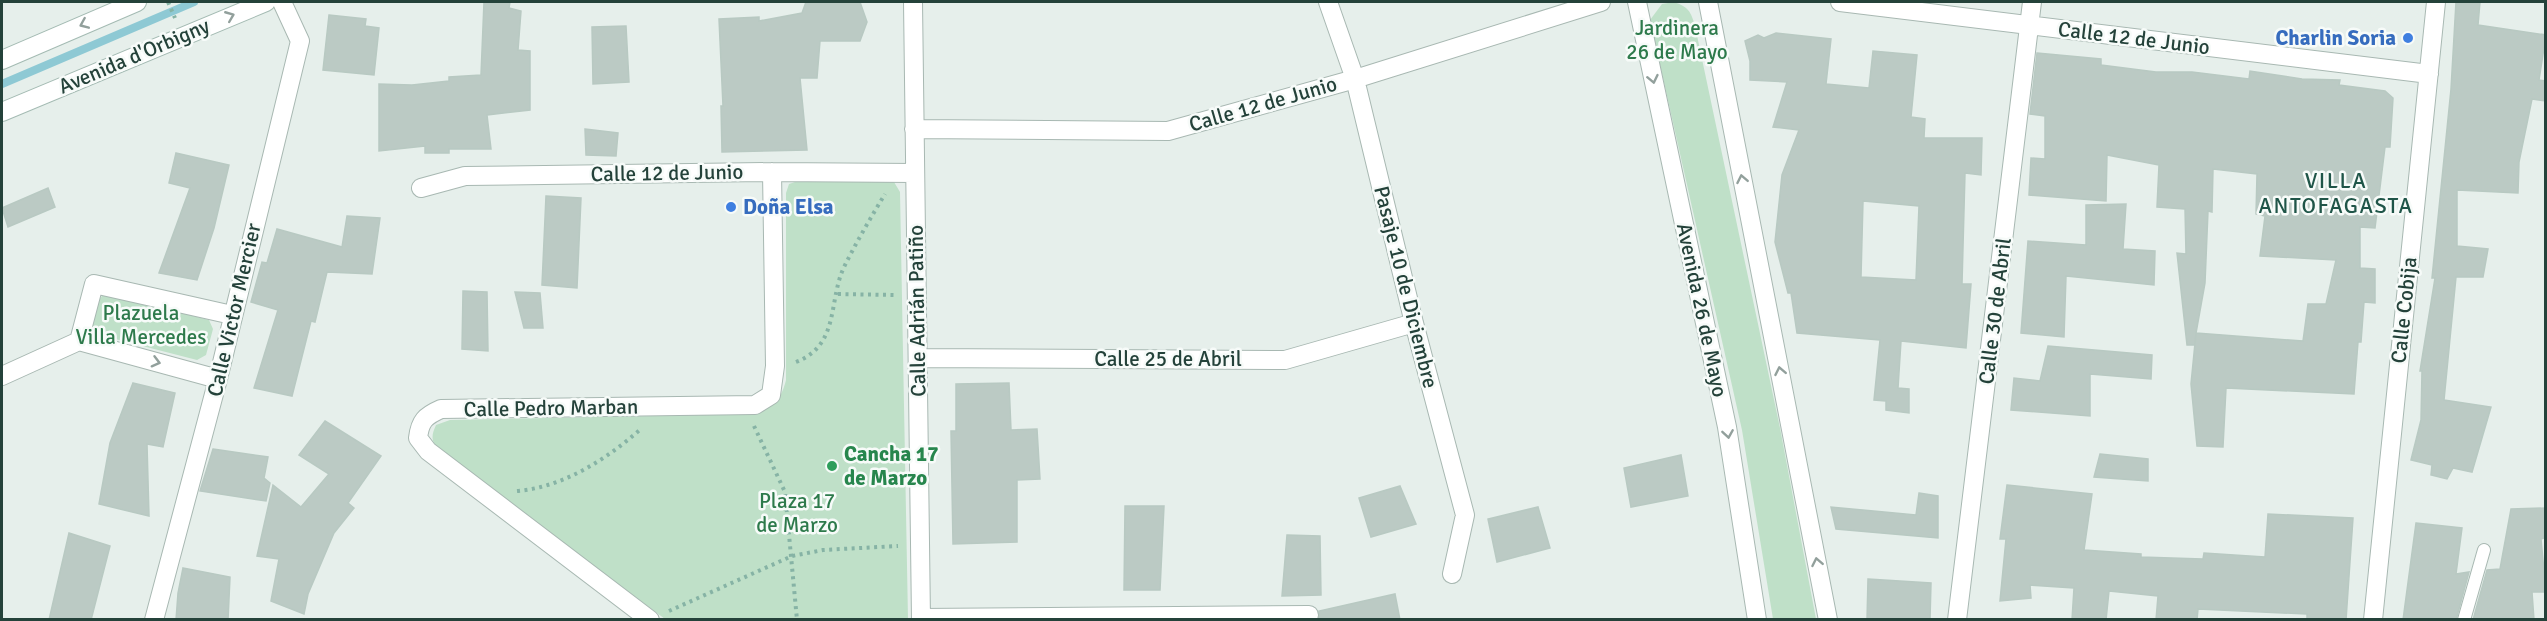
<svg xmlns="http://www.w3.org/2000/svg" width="2547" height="621" font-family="Signika,sans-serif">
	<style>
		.green { fill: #bfe0c8 }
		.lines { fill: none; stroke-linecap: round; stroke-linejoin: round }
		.stream { stroke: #8ec9d4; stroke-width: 8 }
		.building { fill: #bbcac4; stroke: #b8c9c2; stroke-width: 1.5; fill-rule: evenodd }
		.service-casing { stroke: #a8b8b2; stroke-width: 14 }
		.minor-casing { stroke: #a8b8b2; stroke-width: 20 }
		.tertiary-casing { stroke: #a8b8b2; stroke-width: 20 }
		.secondary-casing { stroke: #a4bbb3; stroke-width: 20 }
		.path { stroke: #86b3a5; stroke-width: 4; stroke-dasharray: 3 4.5; stroke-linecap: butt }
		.service { stroke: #fff; stroke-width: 12 }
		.minor { stroke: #fff; stroke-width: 18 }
		.tertiary { stroke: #fff; stroke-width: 18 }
		.secondary { stroke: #fff; stroke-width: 18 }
		.oneway { stroke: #92a09c }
		.shop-dot { fill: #3f7fe0; stroke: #f7fbf9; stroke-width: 2 }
		.leisure-dot { fill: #2e9e5b; stroke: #f7fbf9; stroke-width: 2 }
		.labels { text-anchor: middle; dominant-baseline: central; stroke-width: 5; stroke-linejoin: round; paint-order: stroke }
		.park-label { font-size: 21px; fill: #2d7a4b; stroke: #f7fbf9 }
		.street-label { font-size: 21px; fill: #24423a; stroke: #f7fbf9 }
		.shop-label { font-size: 21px; font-weight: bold; fill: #366cbe; stroke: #f7fbf9; text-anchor: end }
		.leisure-label { font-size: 21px; font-weight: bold; fill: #27864d; stroke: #f7fbf9; text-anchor: start }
		.neighbourhood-label { font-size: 22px; letter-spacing: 1.5px; fill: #1f5548; stroke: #f7fbf9 }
	</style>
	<rect width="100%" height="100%" fill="#e6efeb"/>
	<path class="green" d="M1674 2C1688 7 1691 11 1695 26L1780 428 1816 619H1773L1742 430 1650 20 1662 4Z
		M798 181 894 182 900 192 908 619H665L439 450C431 441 431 436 436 425L450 420 755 414C774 406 781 400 786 380V193L789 184Z
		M110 295 209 320 213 329 206 355 197 360 92 333C89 322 95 304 102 296Z"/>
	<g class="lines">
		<path class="stream" d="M2 84 194 2"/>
	</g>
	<path class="building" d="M484 2H510L509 8 521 11 518 50 530 51V110L487 115 491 149H449V153H425V146L379 151V84L412 85 449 81V77L481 75Z
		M806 2H860L867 22 860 41H820L817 78H800L807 150 722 152 721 106H723L719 19 759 17V21L802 13Z
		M2456 2H2480L2478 25 2546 35 2539 80 2546 81V101L2532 99 2519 162 2518 193 2457 190V246L2488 249 2483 277H2456L2444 400 2491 407 2472 472 2453 468 2447 479 2431 475 2432 465 2411 460 2421 420 2422 371H2420L2435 278H2432L2451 89Z
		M329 15 366 19 365 26 379 28 374 75 323 70Z
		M626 26 629 82 593 84 592 27Z
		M1776 33 1831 39 1826 84 1869 88 1873 51 1917 55 1911 117 1925 119 1924 138H1982L1981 175 1965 173 1962 284H1971L1966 348 1901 341 1898 388 1909 389V413L1886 410V401L1874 400 1880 340 1797 333 1791 293H1788L1775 242 1782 175 1799 130 1773 127 1787 82 1750 80V61L1745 41 1758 35 1764 38ZM1863 201 1919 206 1916 280 1861 277Z
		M2037 53 2101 59V65L2156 72H2192L2249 79 2250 71 2302 79 2340 80 2339 85 2385 91 2393 98 2390 147H2385L2375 228 2360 227V268L2375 269V303L2364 302 2361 342H2358L2354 394 2226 388 2223 447 2197 446 2191 384 2196 333 2195 345H2187L2177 253 2186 254 2185 209 2157 207 2159 165 2107 155 2106 201 2029 195 2031 158 2045 159V116L2030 114ZM2213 169 2257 174 2256 214 2265 216 2260 256 2336 260 2326 304H2308L2303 341 2196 333 2205 283 2208 211 2212 212Z
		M585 129 618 133 616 156 586 155Z
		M176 153 229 165 214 228 197 280 159 273 190 188 169 183Z
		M48 188 55 207 8 227 2 208Z
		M546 196 581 198 577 288 542 285Z
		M2126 204 2123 249 2155 251 2154 285 2066 276 2064 337 2021 333 2028 241 2086 245V205Z
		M347 216 380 218 372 274 327 272 315 322 311 321 292 396 254 388 278 310 251 302 262 262 267 263 277 229 342 247Z
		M463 291 487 292 488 351 462 349Z
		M515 292 540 293 543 328H524Z
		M2048 346 2152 355 2151 379 2090 374V416L2011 410 2014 378 2040 381Z
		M133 383 175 393 163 447 147 444 149 516 99 504 110 443Z
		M1009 383 1011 430 1037 429 1040 479 1017 480V542L953 544 951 431H956V384Z
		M325 421 381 456 348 503 354 508 334 533 308 594 304 614 271 601 279 559 257 556 273 485 301 507 329 474 299 455Z
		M213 449 268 457 264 478 270 483 266 501 200 491Z
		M2100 454 2148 459V481L2094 477Z
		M1681 455 1688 496 1631 507 1624 468Z
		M2007 485 2092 494 2084 550 2141 554V557L2203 559 2204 553 2265 557 2268 514 2353 518 2346 620H2307V614L2198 609 2197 620H2156L2158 596 2109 591 2106 620H2072L2074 588 2030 585 2031 598 2000 601 2006 539H2000Z
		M1400 486 1416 524 1371 537 1359 498Z
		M1919 493 1938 496V538L1836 529 1831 507 1916 515Z
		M1125 506H1164L1160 590H1124Z
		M1538 507 1550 548 1497 562 1488 519Z
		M2546 508V531L2544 538 2541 539 2546 592H2532L2534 620H2473L2487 570 2500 569 2511 509Z
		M2416 523 2462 528 2456 574 2469 572 2456 620H2403Z
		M69 533 110 546 91 620H49Z
		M1287 535 1320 536 1321 595 1282 596Z
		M183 568 230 577 228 620H176L178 593Z
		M1868 579 1931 583 1930 620H1867Z
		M1395 594 1400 620H1319V611Z"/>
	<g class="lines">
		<defs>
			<path id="service" d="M2464 620 2484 550"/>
			<path id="minor" d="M913 2 921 620
				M1328 2 1355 79 1414 323 1465 515 1452 574
				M1840 2 2429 74
				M914 129 1168 131 1355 79 1601 2
				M421 188 465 176 772 172 915 173
				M79 341 94 284 232 315
				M918 358 1285 360 1414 323
				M2 376 79 341 218 379
				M921 618 1309 615
				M154 620 218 379 300 41 282 2
				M650 620 428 451 418 438C420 421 425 416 441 409L755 405 771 395 775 366 772 172
				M1957 620 2032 2
				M2373 620 2436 2"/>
			<path id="tertiary" d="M1637 2 1727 427 1757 620
				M1708 2 1828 620"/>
			<path id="secondary" d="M2 60 137 2
				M2 112 266 2"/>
		</defs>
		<use href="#service" class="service-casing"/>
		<use href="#minor" class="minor-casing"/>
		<use href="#tertiary" class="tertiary-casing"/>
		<use href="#secondary" class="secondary-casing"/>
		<path class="path" d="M168 2 175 18
			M838 294 897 295
			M796 362C840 345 828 301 844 267 856 243 871 217 885 194
			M754 426 785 492 797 620
			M517 491C564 487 607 459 642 428
			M669 611 792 556 823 550 898 546"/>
		<use href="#service" class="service"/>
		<use href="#minor" class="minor"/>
		<use href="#tertiary" class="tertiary"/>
		<use href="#secondary" class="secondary"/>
	</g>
	<defs><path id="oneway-chevron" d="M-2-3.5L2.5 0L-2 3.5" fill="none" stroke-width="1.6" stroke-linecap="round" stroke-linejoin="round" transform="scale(1.5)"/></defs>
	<g class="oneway">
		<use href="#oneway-chevron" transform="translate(230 16) rotate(-22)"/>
		<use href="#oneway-chevron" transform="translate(84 24) rotate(157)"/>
		<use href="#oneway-chevron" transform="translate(1653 79) rotate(78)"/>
		<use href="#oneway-chevron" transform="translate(1742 179) rotate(-101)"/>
		<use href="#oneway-chevron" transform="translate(156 362) rotate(15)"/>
		<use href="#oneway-chevron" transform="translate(1780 371) rotate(-101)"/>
		<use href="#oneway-chevron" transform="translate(1728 434) rotate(81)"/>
		<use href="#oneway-chevron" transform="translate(1817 562) rotate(-101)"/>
	</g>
	<g class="shop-dot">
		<circle cx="2408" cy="38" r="6"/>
		<circle cx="731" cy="207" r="6"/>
	</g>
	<circle class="leisure-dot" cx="832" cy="466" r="6"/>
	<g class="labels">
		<g class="park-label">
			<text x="1677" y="28">Jardinera<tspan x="1677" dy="24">26 de Mayo</tspan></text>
			<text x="141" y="313">Plazuela<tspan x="141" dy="24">Villa Mercedes</tspan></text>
			<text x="797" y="501">Plaza 17<tspan x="797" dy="24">de Marzo</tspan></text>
		</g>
		<g class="street-label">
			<text transform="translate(2134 38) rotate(7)">Calle 12 de Junio</text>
			<text transform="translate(134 56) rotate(-23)">Avenida d'Orbigny</text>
			<text transform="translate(1263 104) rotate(-16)">Calle 12 de Junio</text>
			<text transform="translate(667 173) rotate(-1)">Calle 12 de Junio</text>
			<text transform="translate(1406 287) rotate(76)">Pasaje 10 de Diciembre</text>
			<text transform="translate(234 310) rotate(-77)">Calle Victor Mercier</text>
			<text transform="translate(1702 310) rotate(78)">Avenida 26 de Mayo</text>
			<text transform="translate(2404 310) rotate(-84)">Calle Cobija</text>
			<text transform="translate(917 311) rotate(-91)">Calle Adrián Patiño</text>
			<text transform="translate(1995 311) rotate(-83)">Calle 30 de Abril</text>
			<text x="1168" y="359">Calle 25 de Abril</text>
			<text transform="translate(551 408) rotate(-1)">Calle Pedro Marban</text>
		</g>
		<g class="shop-label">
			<text x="2396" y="38">Charlin Soria</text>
			<text x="743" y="207" text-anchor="start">Doña Elsa</text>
		</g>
		<g class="leisure-label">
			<text x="844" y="454">Cancha 17<tspan x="844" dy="24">de Marzo</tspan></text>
		</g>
		<g class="neighbourhood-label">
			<text x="2336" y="180">VILLA<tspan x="2336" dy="25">ANTOFAGASTA</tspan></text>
		</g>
	</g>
	<rect width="2547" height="621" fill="none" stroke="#24423a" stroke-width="6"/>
</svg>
